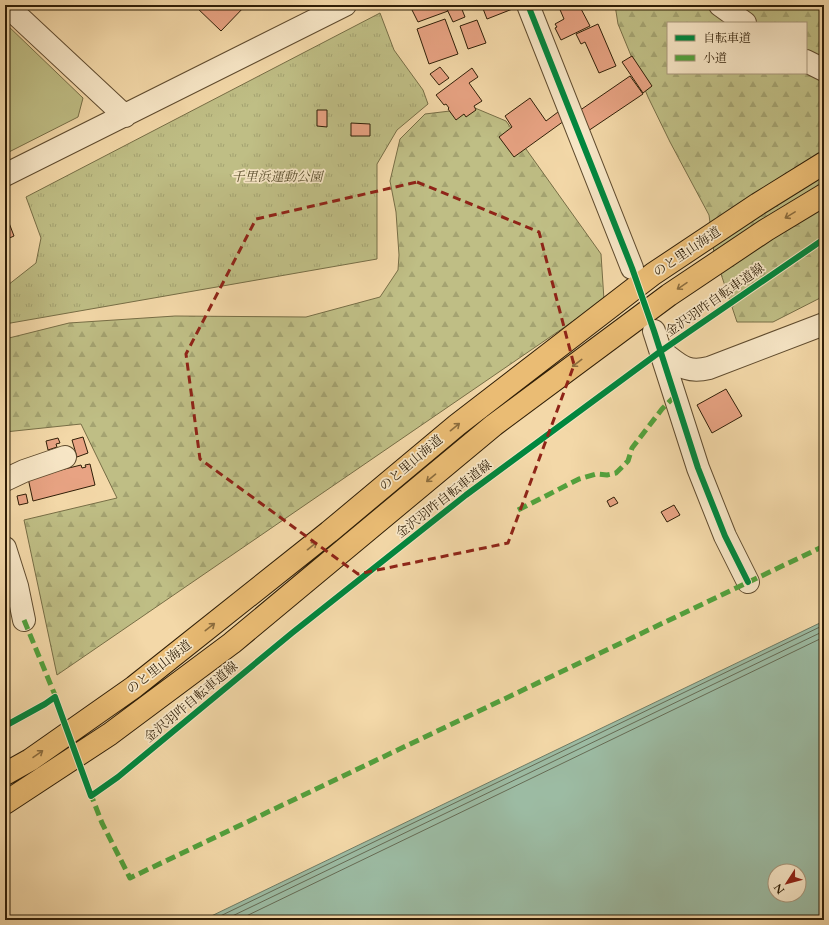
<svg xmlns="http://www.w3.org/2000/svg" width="829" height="925" font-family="Cardo,'Noto Serif JP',serif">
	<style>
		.grass { fill: #bfbe85; stroke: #776e46 }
		.forest { fill: url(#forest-firs); stroke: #776e46; fill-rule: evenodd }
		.park { fill: url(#park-tufts); stroke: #776e46 }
		.water { fill: #9cbba3; stroke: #707c65; fill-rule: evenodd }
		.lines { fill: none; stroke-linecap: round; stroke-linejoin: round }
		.shore { stroke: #666c55; stroke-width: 1 }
		.building { fill: #e8a383; stroke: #2f1e07 }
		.minor-casing { stroke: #604c2f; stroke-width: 24 }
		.highway-casing { stroke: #2f1e07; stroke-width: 24 }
		.minor { stroke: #f7e6c6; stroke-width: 22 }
		.highway { stroke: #eabc74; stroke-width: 22 }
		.quiet { stroke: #52a23d; stroke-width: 5; stroke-dasharray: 10 5; stroke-linecap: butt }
		.cycleway-casing { stroke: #f7e6c6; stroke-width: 8 }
		.cycleway { stroke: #00873e; stroke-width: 6 }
		.oneway { stroke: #8c6d3e }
		.marked { fill: none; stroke: #8f2418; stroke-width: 3; stroke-dasharray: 8 5; stroke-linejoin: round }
		.labels { text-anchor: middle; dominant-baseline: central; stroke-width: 3.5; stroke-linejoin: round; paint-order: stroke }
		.park-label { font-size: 13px; font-style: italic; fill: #5a4e2d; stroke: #f7e6c6 }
		.street-label { font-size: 13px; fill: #2f1e07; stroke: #f7e6c6 }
	</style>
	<defs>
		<pattern id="forest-firs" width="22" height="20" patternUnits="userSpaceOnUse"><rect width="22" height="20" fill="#bfbe85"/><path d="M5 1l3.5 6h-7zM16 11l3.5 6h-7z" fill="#a4a371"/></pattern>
		<pattern id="park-tufts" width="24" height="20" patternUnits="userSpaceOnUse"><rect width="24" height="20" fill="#bfbe85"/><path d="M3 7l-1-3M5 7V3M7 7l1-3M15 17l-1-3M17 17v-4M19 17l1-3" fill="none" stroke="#a4a371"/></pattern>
	</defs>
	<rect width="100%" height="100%" fill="#f3d8a8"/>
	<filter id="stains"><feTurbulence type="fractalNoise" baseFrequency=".005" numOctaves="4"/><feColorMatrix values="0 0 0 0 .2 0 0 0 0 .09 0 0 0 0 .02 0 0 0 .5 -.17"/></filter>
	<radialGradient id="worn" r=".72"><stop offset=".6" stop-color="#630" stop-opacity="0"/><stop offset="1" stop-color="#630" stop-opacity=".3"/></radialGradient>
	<path class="grass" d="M5 23 83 98 78 117 5 154Z"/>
	<path class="forest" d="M615 5H824V296L773 322H737L714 253 709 215 670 142 648 97 618 24ZM668 23H806V73H668Z
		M475 108 506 121 601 254 604 300 57 675 24 520 117 498 81 424 5 432V339L69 323 175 316 306 317 380 297 398 270 399 255 396 212 390 181 400 139 425 114Z"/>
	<path class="park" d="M380 13 394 50 423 90 428 104 397 130 377 164V259L5 324V286L8 285 36 263 41 238 26 197Z"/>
	<path class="water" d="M824 621V920H203ZM775 871H799V895H775Z"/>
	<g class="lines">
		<path class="shore" d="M212 920 824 625
			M224 920 824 631
			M238 920 824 637"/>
	</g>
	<path class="building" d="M194 5H246L221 31Z
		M413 5H443L448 11 418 22 410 6Z
		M445 5H465L461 7 465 17 453 22Z
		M486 5H513L515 8 487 19 482 6Z
		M558 5H579L590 26 561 40 555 28 557 27 555 24 564 19Z
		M445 19 458 54 429 64 417 29Z
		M477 20 486 43 468 49 460 26Z
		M598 24 616 66 599 73 585 42 581 44 576 34Z
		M632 56 652 86 643 93 622 62Z
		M440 67 449 78 439 85 430 74Z
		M472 68 478 77 469 83 482 101 474 106 476 110 466 117 464 114 456 120 448 109 449 108 446 104 444 105 436 95Z
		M630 76 643 94 588 131 576 113Z
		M530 98 546 121 558 112 564 121 514 157 499 137 512 127 505 116Z
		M317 110H327V127L317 126Z
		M351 123 370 124V136H351Z
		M5 215H6L14 236 5 240Z
		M726 389 742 416 712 433 697 405Z
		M83 437 88 453 77 457 72 440Z
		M58 438 60 443 56 444 57 447 48 450 46 441Z
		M90 464 95 485 33 501 28 478 81 465 82 468 86 467 85 465Z
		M26 494 28 503 19 505 17 496Z
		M614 497 618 503 610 507 607 501Z
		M674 505 680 515 667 522 661 512Z"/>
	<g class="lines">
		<defs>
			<path id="minor" d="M6 5 125 116
				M528 5 632 268
				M720 5 745 23
				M806 61 824 70
				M5 175 345 5
				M654 331 698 468 725 536 748 582
				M661 351C679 364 685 374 709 368L824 324
				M5 480 24 471 65 457
				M5 548 17 586 24 620"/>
			<path id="highway" d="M5 774 30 760 134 687 329 532 457 425 653 274 758 204 824 163
				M5 803 110 734 232 643 494 425 669 295 766 230 824 195"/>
		</defs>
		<use href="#minor" class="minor-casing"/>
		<use href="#highway" class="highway-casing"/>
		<use href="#minor" class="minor"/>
		<use href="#highway" class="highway"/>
		<path class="quiet" d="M518 510 579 479 596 474 607 475 616 473 628 461 632 448 662 409 675 396
			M24 620 57 700
			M90 792 102 823 130 878 824 546"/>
		<defs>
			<path id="cycleway" d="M528 5 632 268 654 331 698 468 725 536 748 582
				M5 726 45 704 55 697 91 796 118 777 292 633 466 495 661 351 824 239"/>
		</defs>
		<use href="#cycleway" class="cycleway-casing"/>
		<use href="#cycleway" class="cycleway"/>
	</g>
	<defs><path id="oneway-shaft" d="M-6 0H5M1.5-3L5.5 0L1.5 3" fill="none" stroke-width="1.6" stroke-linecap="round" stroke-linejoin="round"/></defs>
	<g class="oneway">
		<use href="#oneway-shaft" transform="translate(790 215) rotate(149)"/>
		<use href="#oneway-shaft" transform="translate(682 286) rotate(146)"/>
		<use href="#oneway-shaft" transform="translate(577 363) rotate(143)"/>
		<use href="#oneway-shaft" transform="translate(455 427) rotate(-39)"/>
		<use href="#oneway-shaft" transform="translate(431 478) rotate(140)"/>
		<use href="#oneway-shaft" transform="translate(312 546) rotate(-39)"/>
		<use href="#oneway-shaft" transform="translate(210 627) rotate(-38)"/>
		<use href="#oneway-shaft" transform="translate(38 754) rotate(-35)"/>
	</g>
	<path class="marked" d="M417 182 539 232 574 365 508 543 358 574 200 459 186 354 256 219Z"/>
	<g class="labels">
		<g class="park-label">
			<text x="277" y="177">千里浜運動公園</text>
		</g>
		<g class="street-label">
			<text transform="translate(687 252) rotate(-34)">のと里山海道</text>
			<text transform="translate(715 300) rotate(-35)">金沢羽咋自転車道線</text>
			<text transform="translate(411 463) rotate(-40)">のと里山海道</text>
			<text transform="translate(444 499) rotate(-38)">金沢羽咋自転車道線</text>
			<text transform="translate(159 667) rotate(-38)">のと里山海道</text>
			<text transform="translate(191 702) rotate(-40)">金沢羽咋自転車道線</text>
		</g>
	</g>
	<rect width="829" height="925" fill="none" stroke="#f3d8a8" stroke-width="20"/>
	<rect x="6" y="6" width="817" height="913" fill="none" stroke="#2f1e07" stroke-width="2"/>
	<rect x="10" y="10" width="809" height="905" fill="none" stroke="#2f1e07"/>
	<rect x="667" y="22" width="140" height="52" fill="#f7e6c6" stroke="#a7967a"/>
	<rect x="675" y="35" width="20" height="6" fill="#00873e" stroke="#a7967a"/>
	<text x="703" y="42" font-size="12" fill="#2f1e07">自転車道</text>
	<rect x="675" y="55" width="20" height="6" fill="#52a23d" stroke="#a7967a"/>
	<text x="703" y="62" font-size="12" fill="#2f1e07">小道</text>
	<g transform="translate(787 883) rotate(234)"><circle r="19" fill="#f7e6c6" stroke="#a7967a"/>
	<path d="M0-3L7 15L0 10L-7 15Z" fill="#8f2418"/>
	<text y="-6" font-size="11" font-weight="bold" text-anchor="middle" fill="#2f1e07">N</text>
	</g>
	<rect width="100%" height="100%" filter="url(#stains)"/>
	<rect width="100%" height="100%" fill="url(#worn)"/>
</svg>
